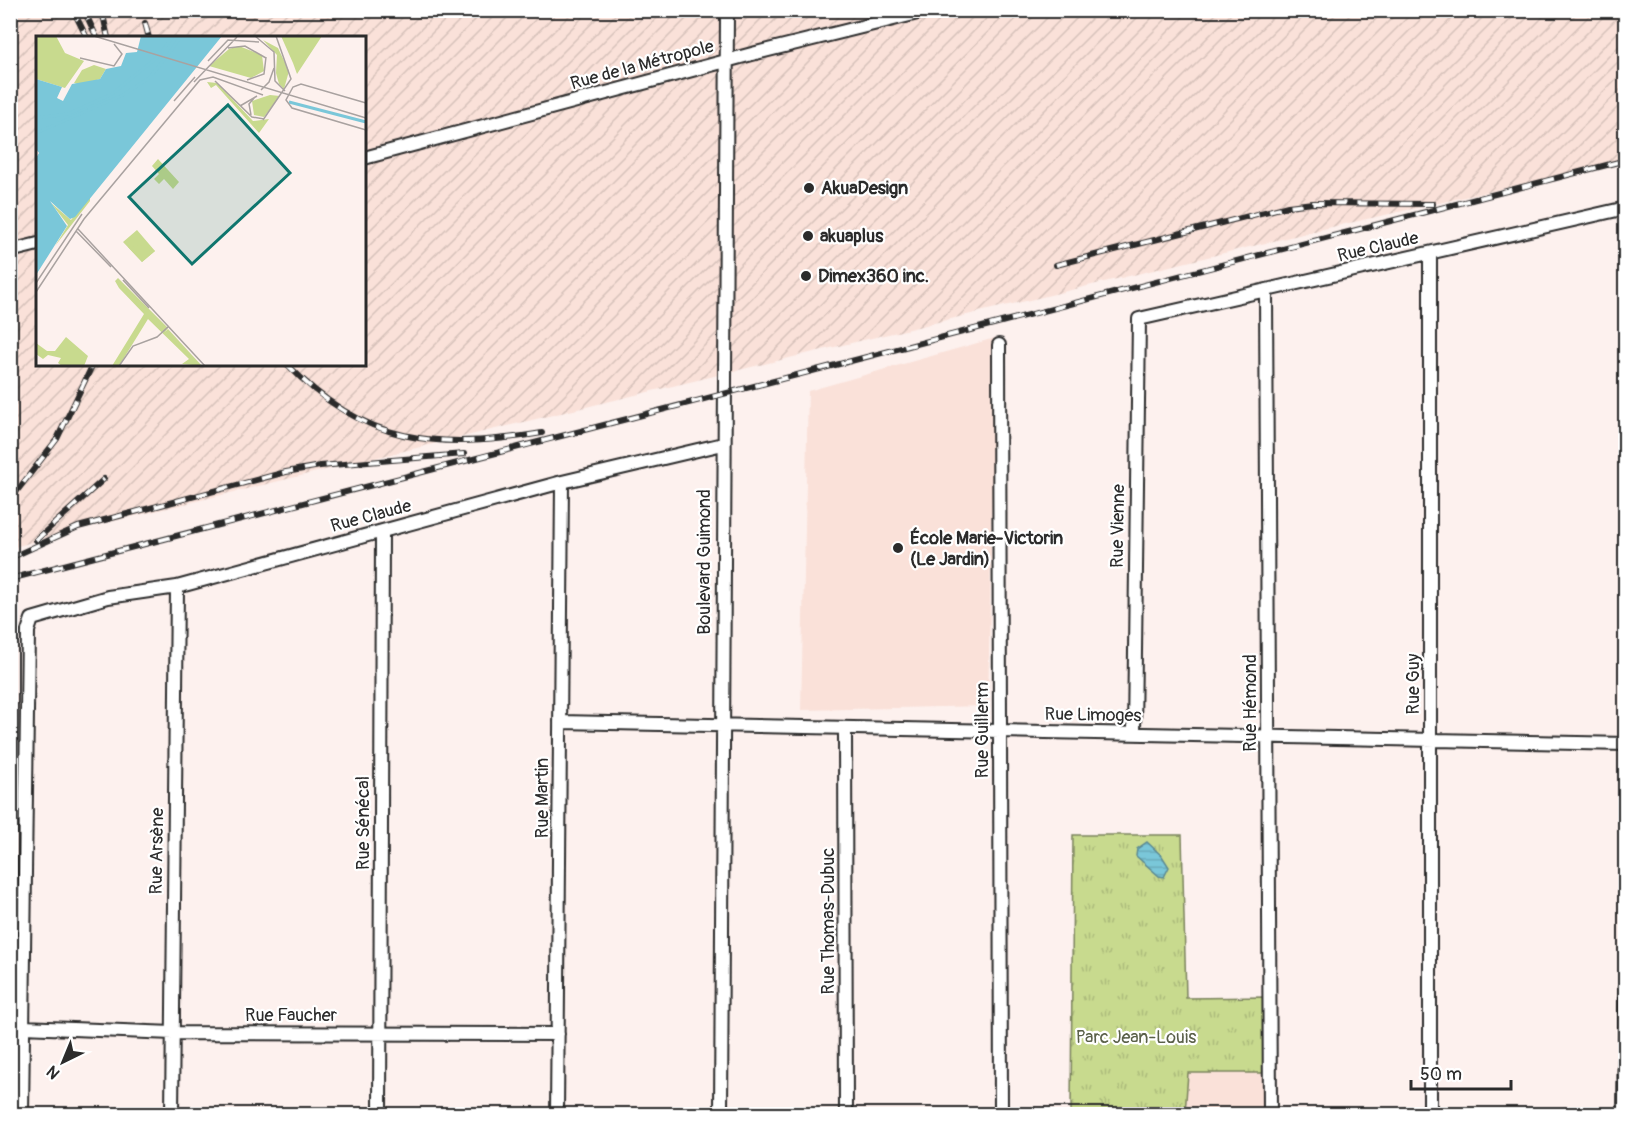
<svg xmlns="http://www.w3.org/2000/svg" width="1636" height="1125" font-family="Pangolin,sans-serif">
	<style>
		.built { fill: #fae1d9 }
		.industrial { fill: url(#industrial-furrows); fill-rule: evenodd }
		.grass { fill: url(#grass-tufts); stroke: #7a825c; stroke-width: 1.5 }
		.water { fill: url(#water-rules); stroke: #5a8993; stroke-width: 1.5 }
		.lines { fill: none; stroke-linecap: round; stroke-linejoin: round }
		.minor-casing { stroke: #2b2b2b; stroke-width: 16 }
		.minor { stroke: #fff; stroke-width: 12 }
		.rail-casing { stroke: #2b2b2b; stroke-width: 6 }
		.rail { stroke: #fff; stroke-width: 4; stroke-dasharray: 11; stroke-linecap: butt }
		.poi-dot { fill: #2b2b2b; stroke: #fff; stroke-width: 2 }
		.labels { text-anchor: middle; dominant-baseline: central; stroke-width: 4.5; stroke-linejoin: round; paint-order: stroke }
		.street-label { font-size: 18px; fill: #2b2b2b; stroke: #fff }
		.poi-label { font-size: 18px; font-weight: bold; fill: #2b2b2b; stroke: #fff; text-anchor: start }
		.park-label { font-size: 18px; fill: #5a6049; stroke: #fff }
		.inset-river { fill: none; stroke: #7ac7d9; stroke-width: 3 }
		.inset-road { fill: none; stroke: #a9a2a0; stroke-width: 1.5 }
		.view { fill: #0f766e; fill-opacity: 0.15; stroke: #0f766e; stroke-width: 3 }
		.inset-edge { fill: none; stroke: #2b2b2b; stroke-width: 3 }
	</style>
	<defs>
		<pattern id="industrial-furrows" width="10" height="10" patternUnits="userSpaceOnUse" patternTransform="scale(1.5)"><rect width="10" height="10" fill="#fae1d9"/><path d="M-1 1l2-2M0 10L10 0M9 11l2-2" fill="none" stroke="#d6c1ba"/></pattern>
		<pattern id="grass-tufts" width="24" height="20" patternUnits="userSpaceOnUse" patternTransform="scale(1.5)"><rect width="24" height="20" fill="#c8da8e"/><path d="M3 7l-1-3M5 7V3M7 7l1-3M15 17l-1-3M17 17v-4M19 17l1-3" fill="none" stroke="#acbb7b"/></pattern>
		<pattern id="water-rules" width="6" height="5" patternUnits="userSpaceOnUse" patternTransform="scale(1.5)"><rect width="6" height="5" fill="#7ac7d9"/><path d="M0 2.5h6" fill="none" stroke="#6aabba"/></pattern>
	</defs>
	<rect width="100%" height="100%" fill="#fdf1ee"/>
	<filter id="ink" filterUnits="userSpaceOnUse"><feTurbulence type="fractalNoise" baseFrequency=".0167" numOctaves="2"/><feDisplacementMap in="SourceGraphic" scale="12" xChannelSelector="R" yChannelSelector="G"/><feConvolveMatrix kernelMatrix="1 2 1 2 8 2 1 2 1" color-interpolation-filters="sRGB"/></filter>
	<g filter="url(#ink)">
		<path class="built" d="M995 338 988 706 801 710 808 391Z
			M1187 1073H1267V1114H1185Z"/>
		<path class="industrial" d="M11 11H1625V161L1336 226 64 533 11 548ZM38 38H364V364H38Z"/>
		<path class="grass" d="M1073 835H1182L1186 998 1268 997 1267 1073H1188L1185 1114H1071Z"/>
		<path class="water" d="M1147 842 1162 856 1169 867 1164 877 1159 876 1136 856 1137 849Z"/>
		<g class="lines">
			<defs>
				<path id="minor" d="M364 158 752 54 930 10
					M10 251 38 244
					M1430 253V1114
					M1266 291 1270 1114
					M999 345 1001 1114
					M560 722 1626 744
					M845 728 846 1114
					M1134 734 1139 319 1626 208
					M23 1027 173 1033 558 1034
					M22 1114 28 631 32 619 108 597 177 587 562 482 723 444
					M172 1114 177 587
					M380 1114 382 532
					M557 1114 562 482
					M721 1114 727 10
					M1624 1114 1626 983"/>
			</defs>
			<use href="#minor" class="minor-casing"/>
			<use href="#minor" class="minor"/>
			<defs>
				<path id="rail" d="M73 10 87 38
					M84 10 97 38
					M102 10 108 38
					M145 23 149 38
					M1056 265 1288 206 1313 203 1433 204
					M287 364C364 445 438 450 542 433
					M10 500 57 439 93 364
					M36 540 104 479
					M10 558 78 527 286 472 320 466 464 454
					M10 579 1626 160"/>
			</defs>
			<use href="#rail" class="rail-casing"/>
			<use href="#rail" class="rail"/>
		</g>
	</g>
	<g class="poi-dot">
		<circle cx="809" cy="188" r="6"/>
		<circle cx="808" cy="236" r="6"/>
		<circle cx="806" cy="276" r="6"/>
		<circle cx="898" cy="548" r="6"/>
	</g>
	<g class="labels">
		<g class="street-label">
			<text transform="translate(642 65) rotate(-15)">Rue de la Métropole</text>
			<text transform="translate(1378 247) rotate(-13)">Rue Claude</text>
			<text transform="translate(371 516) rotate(-15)">Rue Claude</text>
			<text transform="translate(1118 526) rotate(-89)">Rue Vienne</text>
			<text transform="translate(704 562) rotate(-90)">Boulevard Guimond</text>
			<text transform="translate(1413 684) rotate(-90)">Rue Guy</text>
			<text transform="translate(1250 703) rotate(-90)">Rue Hémond</text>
			<text transform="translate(1093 715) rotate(1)">Rue Limoges</text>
			<text transform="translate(982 730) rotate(-90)">Rue Guillerm</text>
			<text transform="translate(542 798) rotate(-90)">Rue Martin</text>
			<text transform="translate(363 823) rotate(-90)">Rue Sénécal</text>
			<text transform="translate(157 851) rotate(-89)">Rue Arsène</text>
			<text transform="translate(828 921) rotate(-90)">Rue Thomas-Dubuc</text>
			<text x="291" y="1015">Rue Faucher</text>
		</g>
		<g class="poi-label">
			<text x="821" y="188">AkuaDesign</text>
			<text x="820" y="236">akuaplus</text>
			<text x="818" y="276">Dimex360 inc.</text>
			<text x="910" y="538">École Marie-Victorin<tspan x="910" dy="21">(Le Jardin)</tspan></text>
		</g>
		<g class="park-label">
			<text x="1136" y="1037">Parc Jean-Louis</text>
		</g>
	</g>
	<g transform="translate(36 36)">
		<rect width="330" height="330" fill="#fdf1ee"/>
		<path d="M0 0H20L29 17 48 25 29 52 0 43ZM171 46 181 47 217 85 233 83 223 97 180 49 175 52ZM122 123 143 146 137 153 128 143 123 148 118 143 123 138 116 130ZM101 194 119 215 106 226 87 206ZM82 242 132 292 129 296 132 293 166 330 146 328 153 323 112 283 83 330H76L108 278 83 252 79 245ZM30 301 52 320 48 330H26L22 327 25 322 12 319 7 323 0 318V307L11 315H19Z" fill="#c8da8e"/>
		<path d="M54 160V165L19 210 32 189 15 167 35 184ZM108 209 119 215 106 226 92 211Z" fill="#c8da8e"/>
		<path d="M58 29 70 33 64 43 45 49 38 47 46 34Z" fill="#c8da8e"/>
		<path d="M245 0H286L261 38 257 27Z" fill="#c8da8e"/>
		<path d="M227 4 242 12 253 35 248 53 243 48 240 37 241 19ZM203 10 226 19 228 35 215 42 173 30 193 13ZM234 59 244 60 228 81 218 79 216 65Z" fill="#c8da8e"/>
		<path d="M105 0H186L39 181 34 183 14 165 31 190 0 239V122L3 117 0 113V43L26 51 21 62 27 65 36 48 64 43 70 33 85 30 90 17 101 16Z" fill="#7ac7d9"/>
		<path class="inset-river" d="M125 17 137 0M132 19 145 0M253 66 330 86M0 82 32 78 76 58 122 21M0 97 87 59 113 42 129 23"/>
		<path class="inset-road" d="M58 0 330 82M219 0 238 16 239 45 249 55M192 12 209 10 230 22M44 22 78 30 86 18 78 8M172 25 192 4 223 6M211 44 228 38 230 21M179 45 216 81 228 83M158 46 201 1M225 54 233 46 238 32M138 65 159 41M330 67 265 48 257 51 250 64 256 72 330 94M204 70 221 60M215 79 213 68 219 61M227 84 255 43 240 0M42 193 169 330M40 195 75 231M87 244 113 272M0 247 46 178M0 256 48 183 164 44 177 41 227 59M83 330 97 310 121 301 133 290"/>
		<path class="view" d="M192 69 254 137 156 228 93 161Z"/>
		<rect width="330" height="330" class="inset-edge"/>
	</g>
	<rect width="1636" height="1125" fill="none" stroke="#fff" stroke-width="36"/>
	<rect x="18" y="18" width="1600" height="1089" fill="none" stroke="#2b2b2b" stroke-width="2" filter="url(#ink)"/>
	<g transform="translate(63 1062) rotate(223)" stroke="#ffffff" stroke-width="4.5" paint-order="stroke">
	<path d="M0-4.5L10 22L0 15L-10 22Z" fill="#2b2b2b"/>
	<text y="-9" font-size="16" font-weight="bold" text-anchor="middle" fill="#2b2b2b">N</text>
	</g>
	<path d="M1411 1080v9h100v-9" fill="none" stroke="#2b2b2b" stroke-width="3"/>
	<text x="1420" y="1080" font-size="18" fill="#2b2b2b" stroke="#ffffff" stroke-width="4.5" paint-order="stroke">50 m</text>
</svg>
